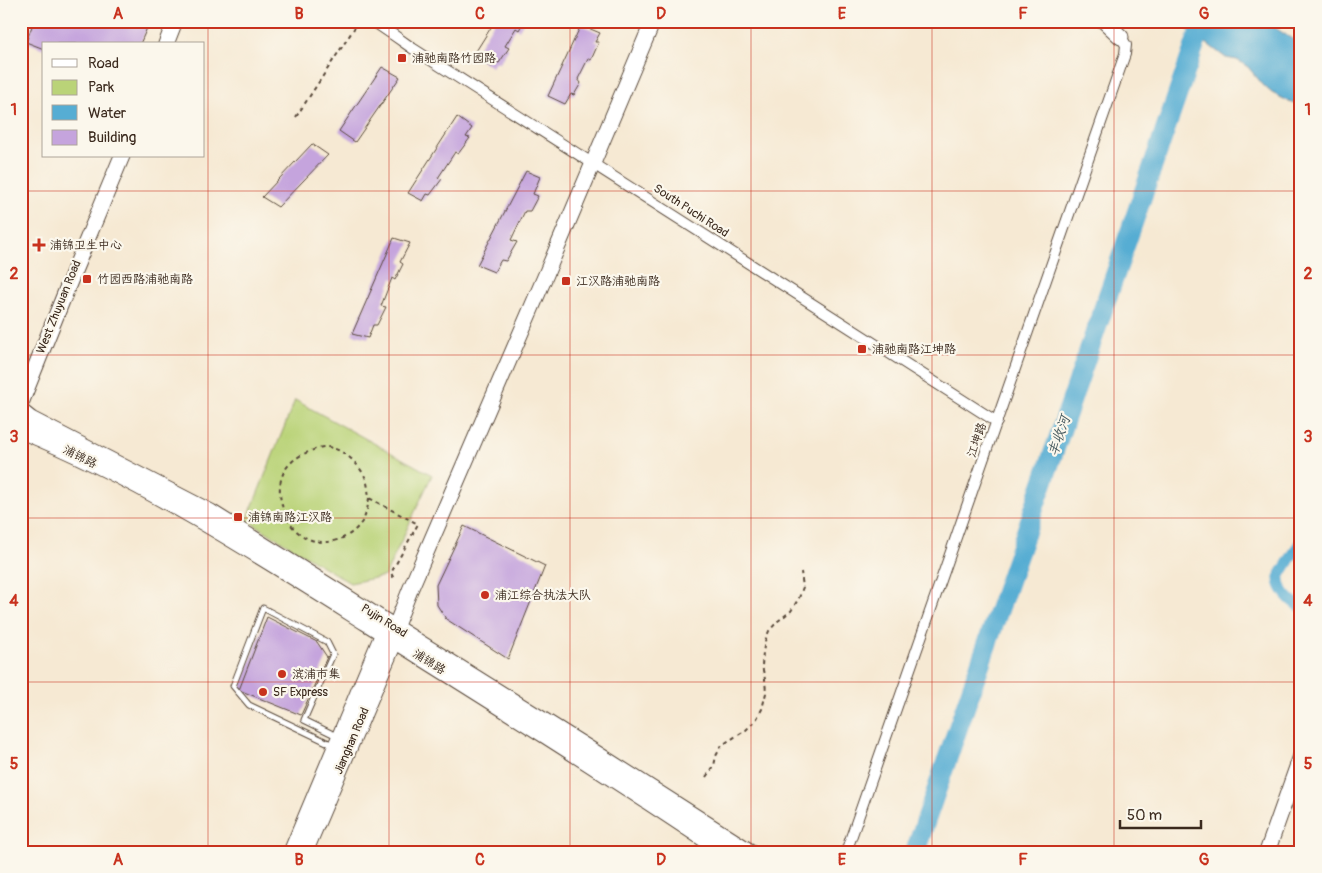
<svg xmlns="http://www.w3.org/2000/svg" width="1322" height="873" font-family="Pangolin,'LXGW WenKai TC',sans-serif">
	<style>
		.green { fill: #bad378; stroke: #7a7e4b }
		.water { fill: #56add3; stroke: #486c78 }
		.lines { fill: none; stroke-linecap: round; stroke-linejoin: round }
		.canal { stroke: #56add3; stroke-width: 11 }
		.river { stroke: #56add3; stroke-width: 20 }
		.building { fill: #c5a4dd }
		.lane-casing { stroke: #574739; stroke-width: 7 }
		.street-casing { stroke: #574739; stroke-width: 12 }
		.secondary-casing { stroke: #574739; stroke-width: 17 }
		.path { stroke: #574739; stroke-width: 2; stroke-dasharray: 4 4; stroke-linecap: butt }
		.lane { stroke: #fff; stroke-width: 5 }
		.street { stroke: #fff; stroke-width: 10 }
		.secondary { stroke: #fff; stroke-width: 15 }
		.grid { fill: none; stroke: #c8321e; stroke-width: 1; stroke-opacity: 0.55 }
		.poi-dot { fill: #c8321e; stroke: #fbf7ec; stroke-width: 2 }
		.labels { text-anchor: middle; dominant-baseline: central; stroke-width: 4.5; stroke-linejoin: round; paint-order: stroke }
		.poi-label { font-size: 12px; fill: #3b2a1e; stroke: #fbf7ec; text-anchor: start }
		.street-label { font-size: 12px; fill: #3b2a1e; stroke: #fbf7ec }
		.water-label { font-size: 14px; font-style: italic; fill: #44585d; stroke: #fbf7ec }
		.neatline { fill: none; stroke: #c8321e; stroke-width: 2 }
		.grid-label { font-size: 16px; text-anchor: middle; font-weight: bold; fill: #c8321e }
	</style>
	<rect width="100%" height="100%" fill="#fbf7ec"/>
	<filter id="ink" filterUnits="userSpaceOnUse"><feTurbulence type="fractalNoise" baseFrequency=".02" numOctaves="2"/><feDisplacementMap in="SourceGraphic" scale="10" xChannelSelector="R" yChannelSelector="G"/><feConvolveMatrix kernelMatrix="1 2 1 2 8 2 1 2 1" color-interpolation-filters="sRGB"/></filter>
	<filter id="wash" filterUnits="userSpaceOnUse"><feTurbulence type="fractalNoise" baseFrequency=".0096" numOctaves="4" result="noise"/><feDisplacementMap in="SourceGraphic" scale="20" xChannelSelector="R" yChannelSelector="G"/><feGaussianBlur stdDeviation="1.12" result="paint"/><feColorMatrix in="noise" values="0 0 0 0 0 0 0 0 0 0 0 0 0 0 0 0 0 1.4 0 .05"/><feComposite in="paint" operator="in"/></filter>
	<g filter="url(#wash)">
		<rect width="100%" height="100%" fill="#f6e9d3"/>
		<path class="green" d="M295 400 432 475 385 576 350 583 247 520Z"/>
		<path class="water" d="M1177 21H1265L1301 45V105L1288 101 1272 93 1264 86 1248 67 1237 60 1226 58Z"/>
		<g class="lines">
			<path class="canal" d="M1301 541 1279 577C1278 589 1290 601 1301 607"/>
			<path class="river" d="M915 852 1203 21"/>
		</g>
		<g id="blocks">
			<path class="building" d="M34 21H150L140 44H44V49L26 42Z
				M495 21H524L519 30 516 28 505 46 509 48 499 63 495 62 492 67 473 56Z
				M581 25 600 33 595 42H599L591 60 588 59 578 79 581 83 574 95 571 94 565 104 548 96Z
				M382 67 400 77 355 142 339 131Z
				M457 117 472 128 466 137 470 138 458 154 455 152 438 178 442 179 430 195 427 194 423 201 408 193Z
				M312 144 328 155 278 207 262 197Z
				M526 171 540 177 533 194 538 196 530 211H525L511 240 517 242 506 261 501 260 494 272 477 265Z
				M394 238 410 243 400 262 403 264 395 280 392 278 381 306 386 307 377 325H373L368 338 352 334Z
				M464 526 545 566 508 659 446 619 437 605 436 585Z
				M267 617 317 642 327 657 301 715 239 690Z"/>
		</g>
	</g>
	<g filter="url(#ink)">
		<use href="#blocks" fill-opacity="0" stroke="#574739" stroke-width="1"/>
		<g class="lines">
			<defs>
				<path id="lane" d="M333 745 249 705 233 686 263 608 327 642 333 654 304 720 339 737"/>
				<path id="street" d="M373 21 395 36 412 48 997 422
					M846 852 1125 54 1126 45 1121 37"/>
				<path id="secondary" d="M1104 21 1121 37
					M166 44 175 21
					M21 403 74 271 122 156
					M21 411 31 419 211 512 593 751 751 852
					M21 431C143 481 255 553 366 623 486 698 606 773 723 852
					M291 852 383 633 391 630
					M305 852 395 641V628L410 590 547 272 653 21
					M1267 852 1301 756"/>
			</defs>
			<use href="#lane" class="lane-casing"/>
			<use href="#street" class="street-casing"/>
			<use href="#secondary" class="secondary-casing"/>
			<path class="path" d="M296 117 359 21
				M369 498C368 505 367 513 363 520 351 540 324 549 303 536 292 529 285 518 282 505 275 479 285 460 311 451 315 449 321 447 325 447 341 447 357 462 364 475 368 481 368 491 369 498L418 524 391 573 395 581
				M706 777 714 766 716 756 722 745 746 730 756 720 762 709 766 693 765 679 762 666 763 652 765 641 769 631 778 621 791 611 799 598 803 587 801 572"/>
			<use href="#lane" class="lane"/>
			<use href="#street" class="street"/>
			<use href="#secondary" class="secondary"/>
		</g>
	</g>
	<path class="grid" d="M208 21V852M389 21V852M570 21V852M751 21V852M932 21V852M1114 21V852M21 191H1301M21 355H1301M21 518H1301M21 682H1301"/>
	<g class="poi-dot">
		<rect x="397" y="53" width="10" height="10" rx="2.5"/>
		<path d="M36.5 237.5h5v5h5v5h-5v5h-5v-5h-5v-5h5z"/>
		<rect x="82" y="274" width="10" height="10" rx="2.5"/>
		<rect x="561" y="276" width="10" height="10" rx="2.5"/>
		<rect x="857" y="344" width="10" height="10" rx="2.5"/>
		<rect x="233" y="512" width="10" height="10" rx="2.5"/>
		<circle cx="485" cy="595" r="5"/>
		<circle cx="282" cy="674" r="5"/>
		<circle cx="263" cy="692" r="5"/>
	</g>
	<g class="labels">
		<g class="poi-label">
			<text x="412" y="58">浦驰南路竹园路</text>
			<text x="50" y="245">浦锦卫生中心</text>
			<text x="97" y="279">竹园西路浦驰南路</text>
			<text x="576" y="281">江汉路浦驰南路</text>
			<text x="872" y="349">浦驰南路江坤路</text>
			<text x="248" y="517">浦锦南路江汉路</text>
			<text x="495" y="595">浦江综合执法大队</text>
			<text x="292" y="674">滨浦市集</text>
			<text x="273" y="692">SF Express</text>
		</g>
		<g class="street-label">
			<text transform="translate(691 211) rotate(33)">South Puchi Road</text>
			<text transform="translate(59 307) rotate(-68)">West Zhuyuan Road</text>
			<text transform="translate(977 440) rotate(-71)">江坤路</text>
			<text transform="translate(80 457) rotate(27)">浦锦路</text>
			<text transform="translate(384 621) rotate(32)">Pujin Road</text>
			<text transform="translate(429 662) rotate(32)">浦锦路</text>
			<text transform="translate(352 741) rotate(-67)">Jianghan Road</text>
		</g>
		<g class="water-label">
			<text transform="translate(1059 436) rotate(-71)">丰收河</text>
		</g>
	</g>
	<rect width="1322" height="873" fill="none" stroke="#fbf7ec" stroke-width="55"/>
	<rect x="42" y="42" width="162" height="115" fill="#fbf7ec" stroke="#aea59a"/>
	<rect x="52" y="59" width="25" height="8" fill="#ffffff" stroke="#aea59a"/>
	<text x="88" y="68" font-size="15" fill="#3b2a1e">Road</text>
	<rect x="52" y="80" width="25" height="15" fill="#bad378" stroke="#aea59a"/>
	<text x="88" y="92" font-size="15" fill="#3b2a1e">Park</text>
	<rect x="52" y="105" width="25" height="15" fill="#56add3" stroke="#aea59a"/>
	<text x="88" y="118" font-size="15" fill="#3b2a1e">Water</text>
	<rect x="52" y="130" width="25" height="15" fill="#c5a4dd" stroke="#aea59a"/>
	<text x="88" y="142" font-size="15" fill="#3b2a1e">Building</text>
	<path d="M1120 820v8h81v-8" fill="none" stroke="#3b2a1e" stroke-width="2.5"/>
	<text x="1127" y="820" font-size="15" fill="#3b2a1e" stroke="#fbf7ec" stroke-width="4" paint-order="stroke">50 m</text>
	<rect x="28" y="28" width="1266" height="818" class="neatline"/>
	<g class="grid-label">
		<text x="118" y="19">A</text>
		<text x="299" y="19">B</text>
		<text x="480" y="19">C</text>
		<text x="661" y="19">D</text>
		<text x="842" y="19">E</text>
		<text x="1023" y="19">F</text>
		<text x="1204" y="19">G</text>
		<text x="14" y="115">1</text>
		<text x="1308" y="115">1</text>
		<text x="14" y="279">2</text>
		<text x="1308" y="279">2</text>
		<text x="14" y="442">3</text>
		<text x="1308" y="442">3</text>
		<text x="14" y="606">4</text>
		<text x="1308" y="606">4</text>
		<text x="14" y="769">5</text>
		<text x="1308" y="769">5</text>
		<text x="118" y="865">A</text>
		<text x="299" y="865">B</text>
		<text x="480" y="865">C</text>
		<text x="661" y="865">D</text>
		<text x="842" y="865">E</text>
		<text x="1023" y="865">F</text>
		<text x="1204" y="865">G</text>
	</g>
</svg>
